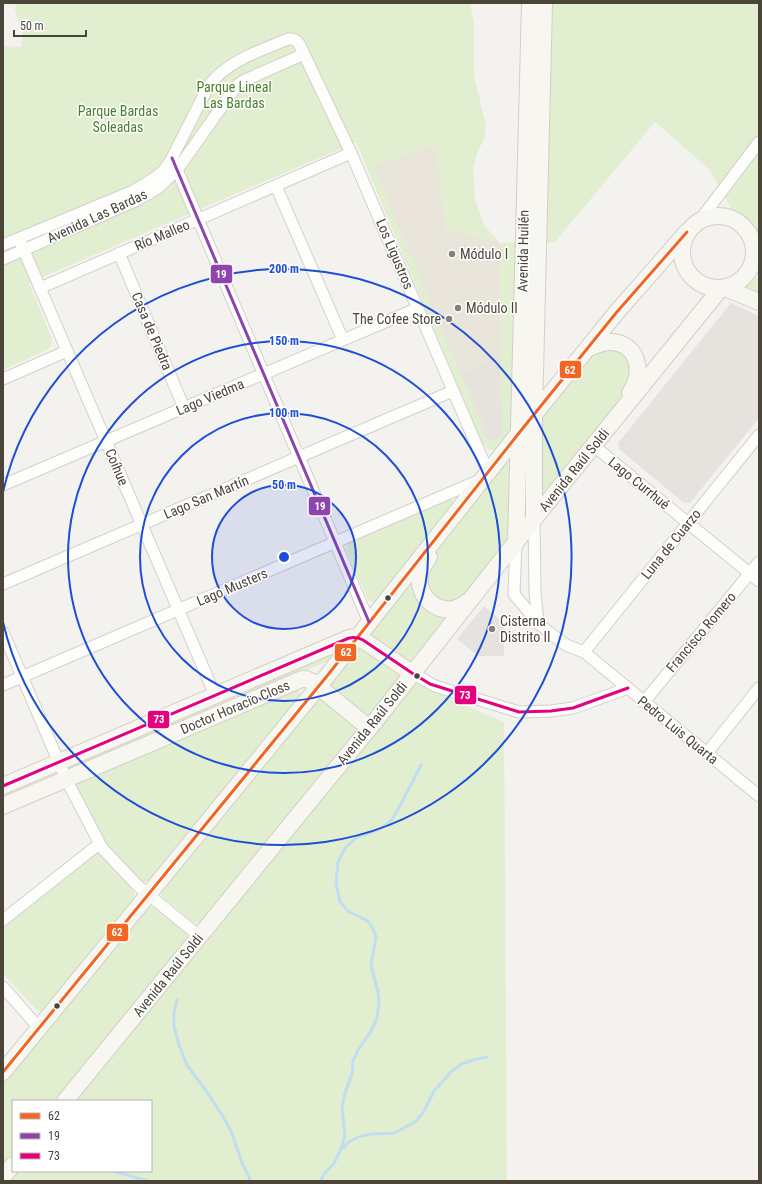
<svg xmlns="http://www.w3.org/2000/svg" width="762" height="1184" font-family="'Roboto Condensed',sans-serif">
	<style>
		.industrial { fill: #e6e2de }
		.education { fill: #eae5da }
		.green { fill: #e1eecf; fill-rule: evenodd }
		.parking { fill: #e6e3df }
		.lines { fill: none; stroke-linecap: round; stroke-linejoin: round }
		.stream { stroke: #c0ddf1; stroke-width: 3 }
		.street-casing { stroke: #d2d0cb; stroke-width: 13 }
		.secondary-casing { stroke: #d3cfc5; stroke-width: 18 }
		.street { stroke: #fdfdfc; stroke-width: 11 }
		.secondary { stroke: #f7f6f1; stroke-width: 16 }
		.bus-1-casing { stroke: #fff; stroke-width: 6 }
		.bus-2-casing { stroke: #fff; stroke-width: 6 }
		.bus-3-casing { stroke: #fff; stroke-width: 6 }
		.bus-1 { stroke: #f26522; stroke-width: 3 }
		.bus-2 { stroke: #8e44ad; stroke-width: 3 }
		.bus-3 { stroke: #e5007d; stroke-width: 3 }
		.ring { fill: none; stroke: #1d4ed8; stroke-width: 2 }
		.poi-dot { fill: #868178; stroke: #fff; stroke-width: 1.5 }
		.bus-dot { fill: #4b4439; stroke: #fff; stroke-width: 1.5 }
		.labels { text-anchor: middle; dominant-baseline: central; stroke-width: 3; stroke-linejoin: round; paint-order: stroke }
		.park-label { font-size: 14px; fill: #4a7f2a; stroke: #fff }
		.street-label { font-size: 14px; fill: #4b4439; stroke: #fff }
		.poi-label { font-size: 14px; fill: #4b4439; stroke: #fff; text-anchor: start }
		.centre { fill: #1d4ed8; stroke: #fff; stroke-width: 2 }
		.ring-label { font-size: 12px; text-anchor: middle; font-weight: bold; fill: #1d4ed8; stroke: #fff; stroke-width: 3; stroke-linejoin: round; paint-order: stroke }
		.line-badge { stroke: #fff; stroke-width: 1.5 }
		.badge-label { font-size: 11px; text-anchor: middle; font-weight: bold; fill: #fff }
	</style>
	<rect width="100%" height="100%" fill="#f4f2ee"/>
	<path class="industrial" d="M731 303 759 316V418L690 503H684L619 449 618 443Z
		M484 606 504 623V656H478L457 639Z"/>
	<path class="education" d="M435 144 446 229 500 243 502 434 496 442 488 441 373 166Z"/>
	<path class="green" d="M16 3H470L474 24V75L486 126 484 139 478 151 473 167 475 199 484 225 500 243 520 242 513 429 497 450H489L482 443 356 142 29 283 51 336C53 342 52 346 47 350L3 370V46L21 47 23 36 15 9ZM434 144 446 229 500 243 502 434 496 442 488 441 374 166Z
		M549 3H759V249L754 251 710 170 655 122 555 242 543 243Z
		M752 274 759 279V295L743 287V286Z
		M602 344 631 356 629 389 545 493 541 491 539 421 593 350Z
		M506 462 511 465 512 537 465 598 444 606 427 595 426 565 441 546 448 532Z
		M451 498 454 503 376 602H372L368 600 347 550V546L348 542Z
		M418 575V586L453 612 412 663H410L371 636V632L373 629Z
		M361 647 401 675V677L371 715 368 717 330 688 329 684 356 650Z
		M330 653 331 656V659L328 661 74 770 69 768 68 767Z
		M412 682 504 722 507 1181H9L17 1171H151V1101H74Z
		M296 688 300 694 298 699 151 880 145 882 140 881 108 849 75 786 76 784Z
		M320 697 357 728V731L202 921 198 923 193 922 163 897 161 894V890Z
		M97 852 101 854 133 889 135 896V899L44 1010 42 1011 37 1010 3 974V927L93 854Z
		M149 906 153 907 184 931 187 935 186 940 55 1101H13V1153L3 1165V1083L146 908Z"/>
	<path class="parking" d="M501 357V382L493 386 502 405V434L496 442 492 441 469 388 467 389 464 382 466 380 463 373Z"/>
	<g class="lines">
		<path class="stream" d="M177 1000 174 1013V1026L179 1045 187 1065 209 1095 222 1115 232 1133 242 1163 251 1181
			M341 1150 350 1141 361 1136 372 1134 394 1133 415 1122 423 1113 434 1091 452 1071 462 1064 473 1060 487 1057
			M113 1171 148 1181
			M320 1181 325 1173 334 1163 340 1151 345 1136 342 1108 345 1093 352 1074 353 1061 358 1050 371 1031 377 1018 379 1003 378 992 371 965 376 937 373 929 368 921 348 911 340 902 336 883 338 862 346 847 357 837 380 829 391 821 402 802 421 765"/>
		<defs>
			<path id="street" d="M172 158 369 622
				M276 186 343 340
				M700 220 759 142
				M19 239 215 695
				M3 245 133 191 145 184 156 177 165 169 172 158 209 85C229 60 260 51 288 39 299 38 300 46 304 54L351 153 488 472
				M754 251 759 249
				M119 253 184 408
				M3 259 135 201 148 194 159 187 177 170 237 85 243 81 304 54
				M40 288 351 153
				M3 379 67 351
				M594 446 759 581
				M3 485 418 308
				M534 519 535 592 538 622
				M516 543 514 594 538 623 550 633 566 645 584 652 759 796
				M3 584 453 391
				M3 632 66 779 102 848 137 885 199 936
				M584 652 759 435
				M412 673 435 686 519 712 551 711 573 708 628 688
				M3 685 480 480
				M644 702 759 562
				M707 753 759 688
				M3 920 99 844
				M3 987 39 1028"/>
			<path id="secondary" d="M682 252a36 36 0 1 1 72 0a36 36 0 1 1-72 0Z
				M725 288 759 302
				M587 349C595 345 603 341 612 342 639 344 644 374 630 393
				M534 519V414L544 3
				M516 543 530 3
				M429 557C426 562 423 566 421 571 413 598 444 622 467 602
				M3 786 349 638 357 637 363 640 412 673
				M3 806 302 679H306L313 682 369 728
				M3 1072 327 676 519 433 616 313 687 232
				M65 1101 376 720 534 519 721 288
				M3 1177 13 1165"/>
		</defs>
		<use href="#street" class="street-casing"/>
		<use href="#secondary" class="secondary-casing"/>
		<use href="#street" class="street"/>
		<use href="#secondary" class="secondary"/>
		<defs>
			<path id="bus-1" d="M3 1072 327 676 519 433 616 313 687 232"/>
			<path id="bus-2" d="M172 158 369 622"/>
			<path id="bus-3" d="M3 786 349 638C354 637 358 637 363 640L412 673 430 684 519 712 551 711 573 708 628 688"/>
		</defs>
		<use href="#bus-1" class="bus-1-casing"/>
		<use href="#bus-2" class="bus-2-casing"/>
		<use href="#bus-3" class="bus-3-casing"/>
		<use href="#bus-1" class="bus-1"/>
		<use href="#bus-2" class="bus-2"/>
		<use href="#bus-3" class="bus-3"/>
	</g>
	<circle cx="284" cy="557" r="72" fill="#1d4ed8" fill-opacity=".12"/>
	<g class="ring">
		<circle cx="284" cy="557" r="72"/>
		<circle cx="284" cy="557" r="144"/>
		<circle cx="284" cy="557" r="216"/>
		<path d="M3 492A288 288 0 1 1 3 622"/>
	</g>
	<g class="poi-dot">
		<circle cx="452" cy="254" r="4"/>
		<circle cx="458" cy="308" r="4"/>
		<circle cx="449" cy="319" r="4"/>
		<circle cx="492" cy="629" r="4"/>
	</g>
	<g class="bus-dot">
		<circle cx="388" cy="598" r="3.5"/>
		<circle cx="417" cy="676" r="3.5"/>
		<circle cx="57" cy="1006" r="3.5"/>
	</g>
	<g class="labels">
		<g class="park-label">
			<text x="234" y="87">Parque Lineal<tspan x="234" dy="16">Las Bardas</tspan></text>
			<text x="118" y="111">Parque Bardas<tspan x="118" dy="16">Soleadas</tspan></text>
		</g>
		<g class="street-label">
			<text transform="translate(97 216) rotate(-25)">Avenida Las Bardas</text>
			<text transform="translate(162 235) rotate(-23)">Río Malleo</text>
			<text transform="translate(523 251) rotate(-89)">Avenida Huilén</text>
			<text transform="translate(395 254) rotate(67)">Los Ligustros</text>
			<text transform="translate(152 331) rotate(67)">Casa de Piedra</text>
			<text transform="translate(210 397) rotate(-23)">Lago Viedma</text>
			<text transform="translate(117 467) rotate(67)">Coíhue</text>
			<text transform="translate(574 470) rotate(-51)">Avenida Raúl Soldi</text>
			<text transform="translate(639 483) rotate(39)">Lago Currhué</text>
			<text transform="translate(206 497) rotate(-23)">Lago San Martín</text>
			<text transform="translate(671 544) rotate(-51)">Luna de Cuarzo</text>
			<text transform="translate(232 587) rotate(-23)">Lago Musters</text>
			<text transform="translate(701 632) rotate(-50)">Francisco Romero</text>
			<text transform="translate(235 707) rotate(-23)">Doctor Horacio Closs</text>
			<text transform="translate(372 723) rotate(-51)">Avenida Raúl Soldi</text>
			<text transform="translate(678 730) rotate(39)">Pedro Luis Quarta</text>
			<text transform="translate(168 975) rotate(-51)">Avenida Raúl Soldi</text>
		</g>
		<g class="poi-label">
			<text x="460" y="254">Módulo I</text>
			<text x="466" y="308">Módulo II</text>
			<text x="441" y="319" text-anchor="end">The Cofee Store</text>
			<text x="500" y="621">Cisterna<tspan x="500" dy="16">Distrito II</tspan></text>
		</g>
	</g>
	<circle cx="284" cy="557" r="6" class="centre"/>
	<g class="ring-label">
		<text x="284" y="273">200 m</text>
		<text x="284" y="345">150 m</text>
		<text x="284" y="417">100 m</text>
		<text x="284" y="489">50 m</text>
	</g>
	<g class="line-badge">
		<rect x="210" y="264" width="23" height="20" rx="4" fill="#8e44ad"/>
		<rect x="559" y="360" width="23" height="19" rx="4" fill="#f26522"/>
		<rect x="308" y="496" width="23" height="20" rx="4" fill="#8e44ad"/>
		<rect x="334" y="643" width="23" height="19" rx="4" fill="#f26522"/>
		<rect x="454" y="685" width="23" height="20" rx="4" fill="#e5007d"/>
		<rect x="147" y="710" width="23" height="19" rx="4" fill="#e5007d"/>
		<rect x="106" y="923" width="23" height="19" rx="4" fill="#f26522"/>
	</g>
	<g class="badge-label">
		<text x="221" y="278">19</text>
		<text x="570" y="374">62</text>
		<text x="320" y="510">19</text>
		<text x="346" y="656">62</text>
		<text x="465" y="699">73</text>
		<text x="159" y="723">73</text>
		<text x="117" y="936">62</text>
	</g>
	<rect width="762" height="1184" fill="none" stroke="#4b4439" stroke-width="8"/>
	<rect x="12" y="1100" width="140" height="72" fill="#ffffff" stroke="#b7b4b0"/>
	<rect x="20" y="1113" width="20" height="6" fill="#f26522" stroke="#b7b4b0"/>
	<text x="48" y="1120" font-size="12" fill="#4b4439">62</text>
	<rect x="20" y="1133" width="20" height="6" fill="#8e44ad" stroke="#b7b4b0"/>
	<text x="48" y="1140" font-size="12" fill="#4b4439">19</text>
	<rect x="20" y="1153" width="20" height="6" fill="#e5007d" stroke="#b7b4b0"/>
	<text x="48" y="1160" font-size="12" fill="#4b4439">73</text>
	<path d="M14 30v6h72v-6" fill="none" stroke="#4b4439" stroke-width="2"/>
	<text x="20" y="30" font-size="12" fill="#4b4439" stroke="#ffffff" stroke-width="3" paint-order="stroke">50 m</text>
</svg>
